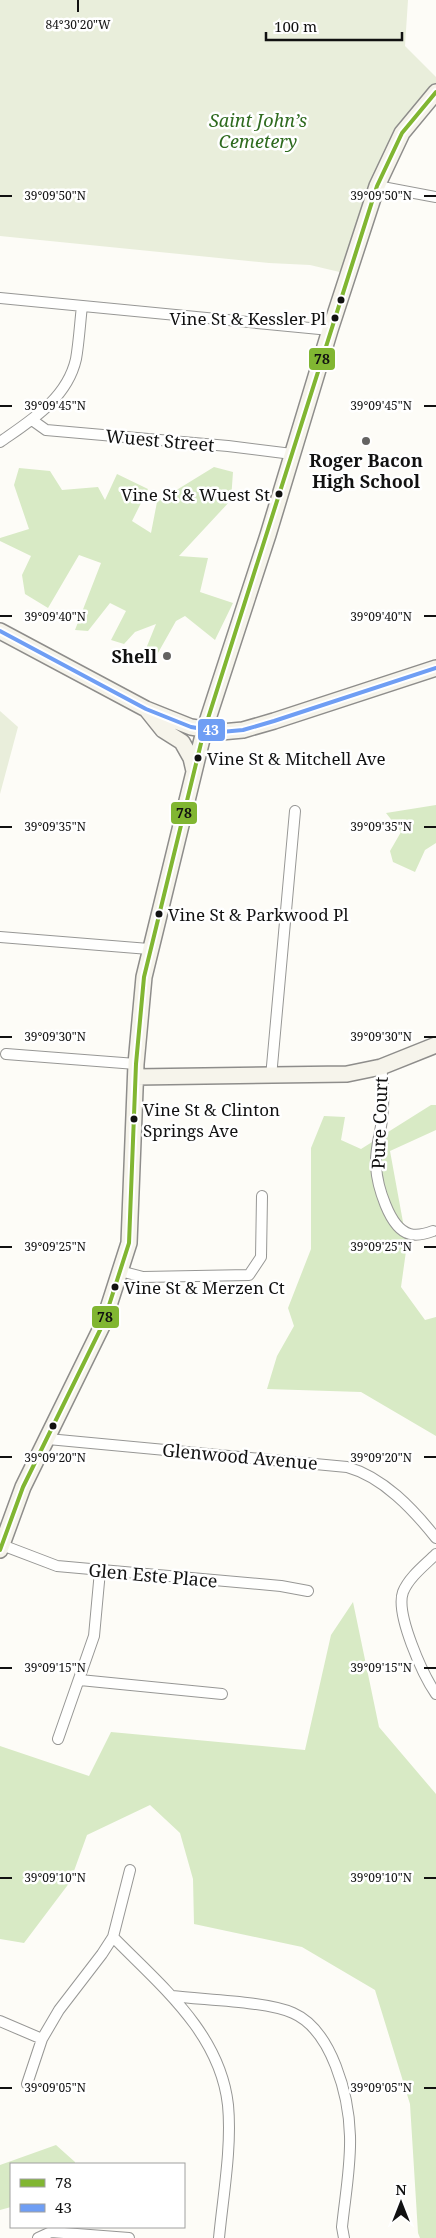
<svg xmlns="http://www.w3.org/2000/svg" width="436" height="2238" font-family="'Noto Serif',serif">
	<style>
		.forest { fill: #d8eac5 }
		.cemetery { fill: #e9eedb }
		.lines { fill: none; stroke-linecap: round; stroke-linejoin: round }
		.street-casing { stroke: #979795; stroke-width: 12 }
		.secondary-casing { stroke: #8e8d8b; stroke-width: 18 }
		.street { stroke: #fffffe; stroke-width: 10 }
		.secondary { stroke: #f6f4eb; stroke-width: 15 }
		.bus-1-casing { stroke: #fff; stroke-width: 8 }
		.bus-2-casing { stroke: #fff; stroke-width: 8 }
		.bus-1 { stroke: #81b632; stroke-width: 4 }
		.bus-2 { stroke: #6f9ef4; stroke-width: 4 }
		.ticks { fill: none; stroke: #111; stroke-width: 2 }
		.bus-dot { fill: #111; stroke: #fff; stroke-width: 2 }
		.poi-dot { fill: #646362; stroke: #fff; stroke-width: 2 }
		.labels { text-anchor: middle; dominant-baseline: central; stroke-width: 5; stroke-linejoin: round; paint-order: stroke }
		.bus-label { font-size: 17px; fill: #111; stroke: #fff; text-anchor: start }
		.park-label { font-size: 18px; font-style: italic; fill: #2f6b1f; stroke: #fff }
		.street-label { font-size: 18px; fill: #111; stroke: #fff }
		.poi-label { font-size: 18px; font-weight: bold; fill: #111; stroke: #fff }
		.ticks-label { font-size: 12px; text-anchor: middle; fill: #111; stroke: #fff; stroke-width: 5; stroke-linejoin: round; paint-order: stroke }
		.line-badge { stroke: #fff; stroke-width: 2 }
		.badge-label { font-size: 14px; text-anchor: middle; font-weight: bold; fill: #fff }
		.pale-badge-label { font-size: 14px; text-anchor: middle; font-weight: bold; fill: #111 }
	</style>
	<rect width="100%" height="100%" fill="#fdfcf7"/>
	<path class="forest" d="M214 467 233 472 231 500 179 556 208 558 200 592 233 603 215 640 185 616 176 621 154 660 143 656 156 624 135 632 124 644 111 640 126 611 110 603 88 631 75 630 101 563 79 555 48 608 25 594 22 575 31 556 0 541V538L29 529 14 485 19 468 50 471 62 490 98 487 105 500 117 474 148 489 132 521 151 533 157 502Z
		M436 805V843L425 850 415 872 393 862 390 851 401 832 386 813Z
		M431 1105H436V1130L390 1151 407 1244 401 1287 425 1320 436 1317V1436L361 1392 267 1389 277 1356 294 1326 288 1308 311 1249V1148L324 1116 345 1117 341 1140 361 1149Z
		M353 1602 379 1727 436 1794V2238H420L418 2233 410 2104 375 1990 302 1947 194 1924 193 1879 180 1833 150 1805 87 1835 70 1882 24 1943 0 1939V1746L89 1776 111 1732 305 1750 331 1635Z
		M56 2145 75 2162V2164H11V2207L0 2210V2165Z"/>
	<path class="cemetery" d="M0 0H408L405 46 436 77V92L414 116 348 274 310 265 269 263 0 236Z
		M0 711 18 727 0 794Z"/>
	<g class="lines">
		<defs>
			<path id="street" d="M377 186 436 197
				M0 298 330 330
				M32 420 46 430 228 446 292 454
				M0 442C30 421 67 399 76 359 79 342 80 323 82 306
				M0 937 149 949
				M6 1054 136 1064
				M381 1067C384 1085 384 1102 382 1120 380 1135 375 1150 376 1166 377 1184 389 1229 410 1234 418 1236 425 1234 433 1231
				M271 1077 295 811
				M120 1271 143 1277 249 1275 261 1257 262 1196
				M48 1439 347 1467C383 1477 413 1509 436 1538
				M2 1545 57 1566 281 1586 308 1591
				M436 1554C425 1565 409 1577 403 1592 395 1614 423 1675 436 1694
				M80 1680 222 1694
				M58 1739 94 1636 100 1571
				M113 1937C161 1986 220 2033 228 2105 232 2147 223 2196 219 2238
				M172 1996C203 2000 266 2001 293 2013 332 2030 349 2096 350 2136 351 2166 345 2197 342 2227L344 2238
				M0 2021 42 2039
				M27 2084 42 2039 59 2010 102 1954 113 1937 130 1870
				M38 2238 51 2232 129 2238"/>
			<path id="secondary" d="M0 631 146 709 191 727 221 732 243 730 274 721 436 668
				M147 710 163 730 182 742 191 758 194 771
				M136 1077 347 1074 381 1067 436 1045
				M0 1550 23 1487 103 1324 129 1243 136 1064 144 977 204 731 268 535 330 330 377 186 402 133 436 92"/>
		</defs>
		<use href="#street" class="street-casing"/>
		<use href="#secondary" class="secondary-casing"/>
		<use href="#street" class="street"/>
		<use href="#secondary" class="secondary"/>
		<defs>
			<path id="bus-1" d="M0 1550 23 1487 103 1324 129 1243 136 1064 144 977 204 731 377 186 402 133 436 92"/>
			<path id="bus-2" d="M0 631 146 709 191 727 221 732 243 730 274 721 436 668"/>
		</defs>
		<use href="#bus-1" class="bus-1-casing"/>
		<use href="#bus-2" class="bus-2-casing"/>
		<use href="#bus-1" class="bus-1"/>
		<use href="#bus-2" class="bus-2"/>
	</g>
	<path class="ticks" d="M78 0V12M0 196H12M424 196H436M0 406H12M424 406H436M0 616H12M424 616H436M0 827H12M424 827H436M0 1037H12M424 1037H436M0 1247H12M424 1247H436M0 1457H12M424 1457H436M0 1668H12M424 1668H436M0 1878H12M424 1878H436M0 2088H12M424 2088H436"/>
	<g class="bus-dot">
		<circle cx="341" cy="300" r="4.5"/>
		<circle cx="335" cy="318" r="4.5"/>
		<circle cx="279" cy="494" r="4.5"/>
		<circle cx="198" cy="758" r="4.5"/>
		<circle cx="159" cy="914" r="4.5"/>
		<circle cx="134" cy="1119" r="4.5"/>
		<circle cx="115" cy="1287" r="4.5"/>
		<circle cx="53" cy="1426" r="4.5"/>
	</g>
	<g class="poi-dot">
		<circle cx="366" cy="441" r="5"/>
		<circle cx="167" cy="656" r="5"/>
	</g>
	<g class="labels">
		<g class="bus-label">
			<text x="326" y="318" text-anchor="end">Vine St &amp; Kessler Pl</text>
			<text x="270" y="494" text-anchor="end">Vine St &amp; Wuest St</text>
			<text x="207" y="758">Vine St &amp; Mitchell Ave</text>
			<text x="168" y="914">Vine St &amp; Parkwood Pl</text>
			<text x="143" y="1109">Vine St &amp; Clinton<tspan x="143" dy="21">Springs Ave</tspan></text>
			<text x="124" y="1287">Vine St &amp; Merzen Ct</text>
		</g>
		<g class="park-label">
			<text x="258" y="120">Saint John’s<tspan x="258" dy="21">Cemetery</tspan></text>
		</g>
		<g class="street-label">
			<text transform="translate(160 440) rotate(5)">Wuest Street</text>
			<text transform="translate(379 1123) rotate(-88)">Pure Court</text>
			<text transform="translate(240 1456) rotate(5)">Glenwood Avenue</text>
			<text transform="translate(153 1575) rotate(5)">Glen Este Place</text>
		</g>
		<g class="poi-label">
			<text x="366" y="460">Roger Bacon<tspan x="366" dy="21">High School</tspan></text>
			<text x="157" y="656" text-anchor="end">Shell</text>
		</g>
	</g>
	<g class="ticks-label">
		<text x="78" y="29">84°30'20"W</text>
		<text x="55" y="200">39°09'50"N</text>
		<text x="381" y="200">39°09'50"N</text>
		<text x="55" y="410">39°09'45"N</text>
		<text x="381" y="410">39°09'45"N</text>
		<text x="55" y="621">39°09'40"N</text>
		<text x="381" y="621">39°09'40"N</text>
		<text x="55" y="831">39°09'35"N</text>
		<text x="381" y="831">39°09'35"N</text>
		<text x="55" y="1041">39°09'30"N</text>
		<text x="381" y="1041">39°09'30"N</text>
		<text x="55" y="1251">39°09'25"N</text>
		<text x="381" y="1251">39°09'25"N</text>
		<text x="55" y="1462">39°09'20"N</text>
		<text x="381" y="1462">39°09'20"N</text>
		<text x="55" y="1672">39°09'15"N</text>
		<text x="381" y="1672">39°09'15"N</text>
		<text x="55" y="1882">39°09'10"N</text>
		<text x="381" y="1882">39°09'10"N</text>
		<text x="55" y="2092">39°09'05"N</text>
		<text x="381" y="2092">39°09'05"N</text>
	</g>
	<g class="line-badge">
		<rect x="308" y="347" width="28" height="24" rx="5" fill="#81b632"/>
		<rect x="197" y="718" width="29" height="24" rx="5" fill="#6f9ef4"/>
		<rect x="170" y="801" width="28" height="24" rx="5" fill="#81b632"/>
		<rect x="91" y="1305" width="29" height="24" rx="5" fill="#81b632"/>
	</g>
	<g class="badge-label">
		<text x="211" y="735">43</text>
	</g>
	<g class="pale-badge-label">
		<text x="322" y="364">78</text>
		<text x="184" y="818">78</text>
		<text x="105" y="1322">78</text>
	</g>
	<rect x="10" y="2163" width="175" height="65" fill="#ffffff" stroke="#a0a0a0"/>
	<rect x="20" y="2179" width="25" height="8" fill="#81b632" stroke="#a0a0a0"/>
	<text x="55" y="2188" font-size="15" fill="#111111">78</text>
	<rect x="20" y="2204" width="25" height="8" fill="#6f9ef4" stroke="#a0a0a0"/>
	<text x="55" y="2213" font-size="15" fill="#111111">43</text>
	<g transform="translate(401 2203)" stroke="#ffffff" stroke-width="4" paint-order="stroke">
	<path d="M0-4L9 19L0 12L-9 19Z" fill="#111111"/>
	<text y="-8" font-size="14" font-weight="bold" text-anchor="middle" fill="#111111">N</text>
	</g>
	<path d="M266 32v8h136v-8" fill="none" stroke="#111111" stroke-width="2.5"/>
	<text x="274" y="32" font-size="15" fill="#111111" stroke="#ffffff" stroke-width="4" paint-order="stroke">100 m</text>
</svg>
